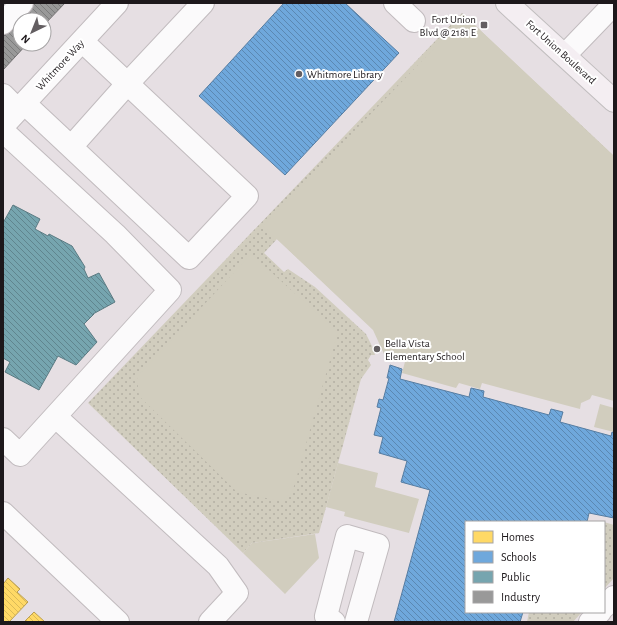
<svg xmlns="http://www.w3.org/2000/svg" width="617" height="625" font-family="'Alegreya Sans',sans-serif">
	<style>
		.grass { fill: url(#grass-dots) }
		.park { fill: #d1cdbe }
		.homes { fill: url(#homes-back-hatch); stroke: #bb9f50 }
		.schools { fill: url(#schools-back-hatch); stroke: #567da2 }
		.public { fill: url(#public-back-hatch); stroke: #5b7b83 }
		.industry { fill: url(#industry-back-hatch); stroke: #747273 }
		.lines { fill: none; stroke-linecap: round; stroke-linejoin: round }
		.minor-casing { stroke: #c1bbbe; stroke-width: 24 }
		.major-casing { stroke: #c0bdbe; stroke-width: 24 }
		.minor { stroke: #fbfafb; stroke-width: 22 }
		.major { stroke: #f4eef2; stroke-width: 22 }
		.poi-dot { fill: #635e61; stroke: #fff; stroke-width: 1.5 }
		.labels { text-anchor: middle; dominant-baseline: central; stroke-width: 4; stroke-linejoin: round; paint-order: stroke }
		.poi-label { font-size: 11px; fill: #1d181b; stroke: #fff; text-anchor: start }
		.street-label { font-size: 11px; fill: #1d181b; stroke: #fff }
	</style>
	<defs>
		<pattern id="grass-dots" width="8" height="8" patternUnits="userSpaceOnUse"><rect width="8" height="8" fill="#d1cdbe"/><path d="M2 2h.1M6 6h.1" fill="none" stroke="#b3afa3" stroke-width="1.8" stroke-linecap="round"/></pattern>
		<pattern id="homes-back-hatch" width="6" height="6" patternUnits="userSpaceOnUse"><rect width="6" height="6" fill="#ffd966"/><path d="M-1 5l2 2M0 0l6 6M5-1l2 2" fill="none" stroke="#daba58"/></pattern>
		<pattern id="schools-back-hatch" width="6" height="6" patternUnits="userSpaceOnUse"><rect width="6" height="6" fill="#6fa8dc"/><path d="M-1 5l2 2M0 0l6 6M5-1l2 2" fill="none" stroke="#5b88b2"/></pattern>
		<pattern id="public-back-hatch" width="6" height="6" patternUnits="userSpaceOnUse"><rect width="6" height="6" fill="#76a5af"/><path d="M-1 5l2 2M0 0l6 6M5-1l2 2" fill="none" stroke="#60858e"/></pattern>
		<pattern id="industry-back-hatch" width="6" height="6" patternUnits="userSpaceOnUse"><rect width="6" height="6" fill="#999"/><path d="M-1 5l2 2M0 0l6 6M5-1l2 2" fill="none" stroke="#7c7c7c"/></pattern>
	</defs>
	<rect width="100%" height="100%" fill="#e6dfe3"/>
	<path class="grass" d="M462 13 614 156 372 328 277 239 264 253 284 272 288 269 315 287 366 334 372 346 375 355H371L368 360 371 365 361 379 319 533 252 543 243 553 88 403Z
		M604 522 614 525V578L604 589Z
		M529 612H582L573 622H527Z"/>
	<path class="park" d="M465 16 614 156V401L592 395 590 399 581 403 580 409 482 383 480 389 459 383 456 388 402 373 406 358 384 354 373 330 263 226Z
		M251 254 338 332 292 493 280 501 237 492 139 396 137 377Z
		M600 404 614 408V432L594 427Z
		M338 463 378 473 375 487 419 499 409 533 344 516 345 512 326 507Z
		M315 534 319 558 285 594 243 553 252 543Z"/>
	<path class="homes" d="M8 578 20 589 17 592 28 602 9 622H3V582L4 583Z
		M34 612 45 622H24Z"/>
	<path class="schools" d="M284 3H345L399 53 285 175 199 96Z
		M390 365 402 369 400 379 469 397 471 388 484 391 483 397 549 415 551 409 563 412 560 422 611 436 612 432 614 433V518L589 513 587 522H466V612H523L520 622H394L430 490 401 482 407 461 379 453 383 437 374 435 381 408 377 407 379 399 383 400 389 378H387Z"/>
	<path class="public" d="M13 205 40 219 35 229 48 236 49 234 72 246 85 267 84 269 88 278 99 273 115 302 93 314H94L84 324 97 342 76 365 58 356 39 390 5 372 10 362 3 358V223Z"/>
	<path class="industry" d="M35 3H65L44 25V20H20V44H27L3 70V37Z"/>
	<g class="lines">
		<defs>
			<path id="minor" d="M395 3 414 21
				M3 23 22 3
				M82 41C137 92 192 144 247 196L189 258 71 147 128 83 203 3
				M565 55 614 4
				M3 95 18 110
				M24 103 71 147
				M3 126 117 3
				M3 131 115 234 170 290 20 455 3 439
				M56 417 218 566 237 593 210 622
				M3 513 118 622
				M604 607 614 597
				M334 622 326 616 347 536 378 545 356 622
				M590 622 600 612"/>
			<path id="major" d="M507 3 614 101"/>
		</defs>
		<use href="#minor" class="minor-casing"/>
		<use href="#major" class="major-casing"/>
		<use href="#minor" class="minor"/>
		<use href="#major" class="major"/>
	</g>
	<g class="poi-dot">
		<rect x="480" y="21" width="8" height="8" rx="2"/>
		<circle cx="299" cy="74" r="4"/>
		<circle cx="377" cy="349" r="4"/>
	</g>
	<g class="labels">
		<g class="poi-label">
			<text x="476" y="19" text-anchor="end">Fort Union<tspan x="476" dy="13">Blvd @ 2181 E</tspan></text>
			<text x="307" y="74">Whitmore Library</text>
			<text x="385" y="343">Bella Vista<tspan x="385" dy="13">Elementary School</tspan></text>
		</g>
		<g class="street-label">
			<text transform="translate(561 52) rotate(42)">Fort Union Boulevard</text>
			<text transform="translate(60 65) rotate(-47)">Whitmore Way</text>
		</g>
	</g>
	<rect width="617" height="625" fill="none" stroke="#1d181b" stroke-width="8"/>
	<rect x="465" y="521" width="140" height="92" fill="#ffffff" stroke="#a5a3a4"/>
	<rect x="473" y="531" width="20" height="12" fill="#ffd966" stroke="#a5a3a4"/>
	<text x="501" y="541" font-size="12" fill="#1d181b">Homes</text>
	<rect x="473" y="551" width="20" height="12" fill="#6fa8dc" stroke="#a5a3a4"/>
	<text x="501" y="561" font-size="12" fill="#1d181b">Schools</text>
	<rect x="473" y="571" width="20" height="12" fill="#76a5af" stroke="#a5a3a4"/>
	<text x="501" y="581" font-size="12" fill="#1d181b">Public</text>
	<rect x="473" y="591" width="20" height="12" fill="#999999" stroke="#a5a3a4"/>
	<text x="501" y="601" font-size="12" fill="#1d181b">Industry</text>
	<g transform="translate(32 32) rotate(223)"><circle r="19" fill="#ffffff" stroke="#a5a3a4"/>
	<path d="M0-3L7 15L0 10L-7 15Z" fill="#635e61"/>
	<text y="-6" font-size="11" font-weight="bold" text-anchor="middle" fill="#1d181b">N</text>
	</g>
</svg>
